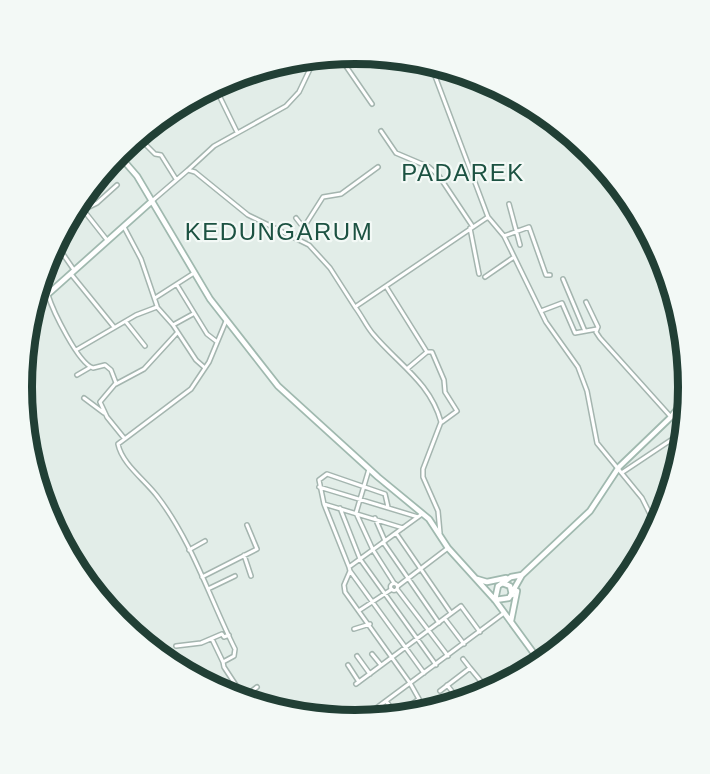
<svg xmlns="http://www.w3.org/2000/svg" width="710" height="774" font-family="Arial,sans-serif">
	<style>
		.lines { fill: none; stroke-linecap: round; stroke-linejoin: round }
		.street-casing { stroke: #a4b5af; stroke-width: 6 }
		.secondary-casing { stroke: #a0b9af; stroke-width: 8 }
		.street { stroke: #fff; stroke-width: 3 }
		.secondary { stroke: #fff; stroke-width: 4.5 }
		.labels { text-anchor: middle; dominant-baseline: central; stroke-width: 4.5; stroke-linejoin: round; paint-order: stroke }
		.quarter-label { font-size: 24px; letter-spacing: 1.5px; fill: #1c5242; stroke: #f3f9f6 }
		.rim { fill: none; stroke: #213f35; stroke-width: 8 }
	</style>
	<rect width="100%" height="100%" fill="#e2ede8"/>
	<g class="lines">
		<defs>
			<path id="street" d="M339 56 372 104
				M383 59 386 66
				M215 87 237 132
				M381 131 396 153 429 167 439 176 473 227
				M139 138 155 154 161 155 176 179
				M188 170 214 146 286 106 299 92 310 69 320 60
				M152 201 188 170 195 172 248 215 309 245 330 268 355 307 488 217 432 68
				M509 204 520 245
				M81 207 107 240
				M83 210 97 203 117 185
				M488 217 504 236 546 322 578 367 587 391 597 443 642 498 656 526
				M296 218 303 227
				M124 227 141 259 157 306
				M470 228 479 274
				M504 236 529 227 546 275H550
				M297 238 323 197 341 194 378 167
				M56 244 74 270
				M71 274 114 327
				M485 277 514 257
				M563 279 584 329
				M177 285 207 334 216 341
				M387 288 427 352 408 368
				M48 295C53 311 78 363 93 368L105 365 111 370 116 383 100 402 107 417 124 438
				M155 298 194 273
				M586 302 598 327 596 332 600 338 671 417
				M355 307C362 316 366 326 373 334 398 364 430 382 441 422L423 469V477L438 511 440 533
				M541 311 562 303 575 333 597 329
				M226 321 209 362 191 389 118 444C122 464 145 480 157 496 192 541 210 599 235 649L234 656 223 662 224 667 245 699
				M126 322 145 346
				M173 325 193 314
				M76 350 136 315 157 307 173 325 196 360 205 368
				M427 352H432L444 380 445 392 457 411 442 422
				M77 375 89 368
				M116 384 144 369 177 333
				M84 398 104 413
				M369 469 356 513 373 550 394 583
				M623 472 680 434
				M319 487 418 517
				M324 504 319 480 327 474 385 494 388 507
				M340 508 360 559 436 665
				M422 514 349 567 350 571 344 585 345 592 410 683 504 613
				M375 518 385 541
				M396 533 451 613
				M383 542 439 623
				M189 550 205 541
				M244 555 251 576
				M349 567 324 504 403 528
				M350 571 424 673
				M202 577 257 549 247 525
				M390.5 587a3.5 3.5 0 1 1 7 0a3.5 3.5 0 1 1-7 0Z
				M398 586 448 548
				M208 589 235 576
				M397 589 448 656
				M360 610 392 589
				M445 619 464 644
				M354 629 370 624
				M212 639 223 662
				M176 646 201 643 222 634 224 637 229 635
				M372 654 381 665
				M357 656 370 674
				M463 659 470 668
				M348 665 359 682
				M356 684 461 606 480 632
				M447 685 459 700
				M440 691 470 668 489 691
				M244 697 257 687
				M472 698 486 687
				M386 701 395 713
				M426 707 432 703 436 705
				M371 712 410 683 419 699 401 712"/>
			<path id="secondary" d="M117 153 137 176 210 299 278 386 378 477 429 519 448 548 495 600 538 659
				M38 303 152 201
				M522 575 511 577 498 586 495 600 509 598 522 575 590 511 619 467 671 417 687 397
				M477 579 487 582 506 578
				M502 583 510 586 512 595
				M511 621 517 591"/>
		</defs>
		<use href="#street" class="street-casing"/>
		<use href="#secondary" class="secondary-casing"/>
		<use href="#street" class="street"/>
		<use href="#secondary" class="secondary"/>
	</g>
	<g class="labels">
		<g class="quarter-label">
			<text x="463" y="172">PADAREK</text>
			<text x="279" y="231">KEDUNGARUM</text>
		</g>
	</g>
	<path d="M0 0H710V774H0ZM32 387a323 323 0 1 1 646 0a323 323 0 1 1-646 0Z" fill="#f3f9f6" fill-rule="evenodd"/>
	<path class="rim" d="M32 387a323 323 0 1 1 646 0a323 323 0 1 1-646 0Z"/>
</svg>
